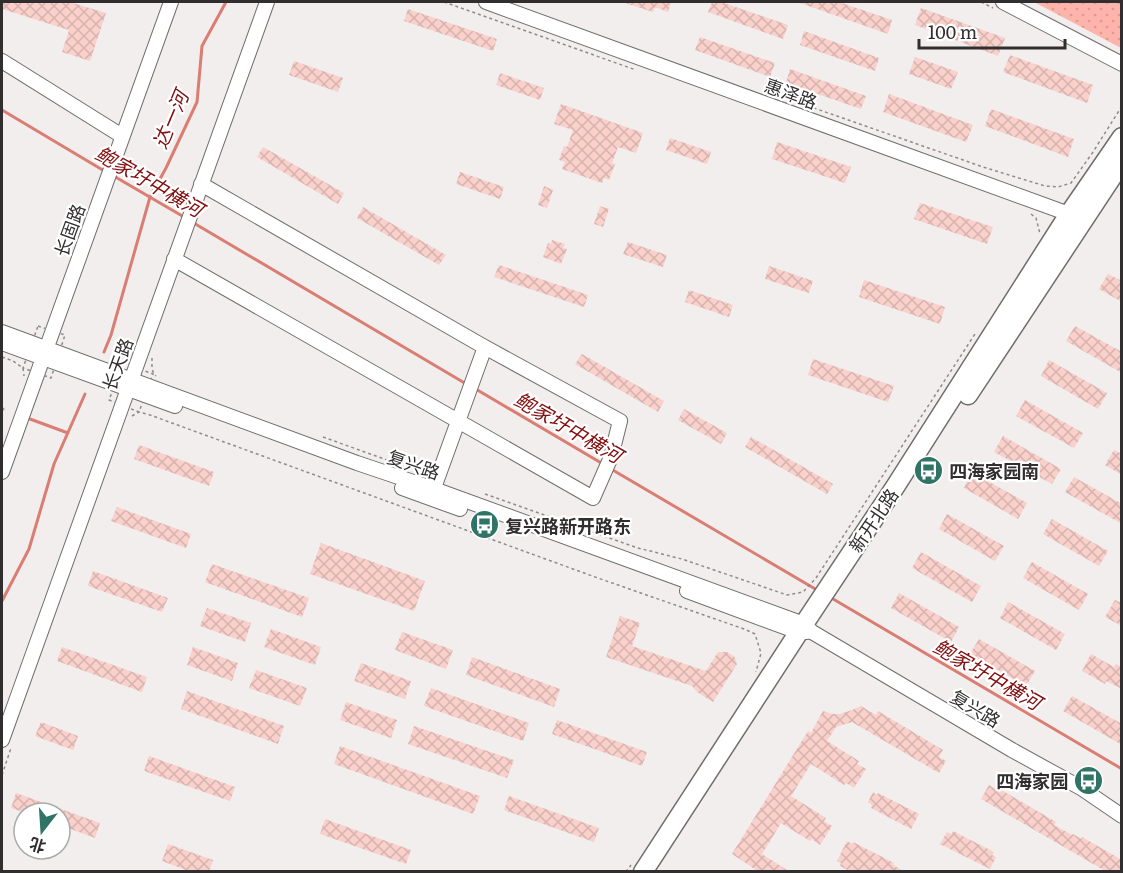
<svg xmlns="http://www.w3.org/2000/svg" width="1123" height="873" font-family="Literata,'Noto Sans SC',serif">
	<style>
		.grass { fill: url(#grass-dots) }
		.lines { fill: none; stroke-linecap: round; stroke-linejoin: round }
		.stream { stroke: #da7d73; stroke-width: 3 }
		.building { fill: url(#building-cross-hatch) }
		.minor-casing { stroke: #706d6c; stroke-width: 16 }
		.major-casing { stroke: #706d6c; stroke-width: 21 }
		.path { stroke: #8e8b8b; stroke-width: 1.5; stroke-dasharray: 3 3; stroke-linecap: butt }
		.minor { stroke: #fff; stroke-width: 14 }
		.major { stroke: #fff; stroke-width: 18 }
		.labels { text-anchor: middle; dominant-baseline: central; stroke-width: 4.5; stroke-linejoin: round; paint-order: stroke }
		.street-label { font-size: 18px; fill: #302e2e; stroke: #fff }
		.poi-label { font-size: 18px; font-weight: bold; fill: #302e2e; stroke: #fff; text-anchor: start }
		.water-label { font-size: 20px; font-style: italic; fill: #800e0f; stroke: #fff }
	</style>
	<defs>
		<pattern id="grass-dots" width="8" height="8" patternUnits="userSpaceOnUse" patternTransform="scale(1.5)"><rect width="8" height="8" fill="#feb4ab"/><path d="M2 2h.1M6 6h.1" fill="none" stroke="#da9b93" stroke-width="1.8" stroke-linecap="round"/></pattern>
		<pattern id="building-cross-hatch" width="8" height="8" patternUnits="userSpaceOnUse" patternTransform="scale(1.5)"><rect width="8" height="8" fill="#f9d0ca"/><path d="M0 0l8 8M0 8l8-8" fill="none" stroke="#d6b3ae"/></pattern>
	</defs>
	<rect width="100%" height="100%" fill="#f2eeee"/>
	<path class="grass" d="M1034 2H1121V48Z"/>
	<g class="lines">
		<path class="stream" d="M2 110 106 172
			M112 175 184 217
			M192 222 468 385
			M104 352 111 335 150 197 166 168 197 102 202 46 226 2
			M474 388 603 464
			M2 409H3
			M30 419 68 433
			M611 469 817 590
			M828 596 1122 769
			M2 601 29 549 54 464 85 394"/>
	</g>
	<path class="building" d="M2 2H70L106 13 90 61 62 52 69 30 2 9Z
		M625 2H666L671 3 668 12 655 7 653 12 625 3Z
		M712 2H721L788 25 783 39 708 12Z
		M800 2H839L892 20 888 34 800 3Z
		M921 8 1005 38 998 56 915 25Z
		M408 9 497 39 493 51 404 21Z
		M804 31 879 58 875 71 800 45Z
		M700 37 775 63 770 77 695 50Z
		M1010 55 1093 85 1087 103 1003 72Z
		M915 57 958 72 951 89 909 74Z
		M294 61 343 78 338 92 289 75Z
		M790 69 866 96 861 109 786 83Z
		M500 73 544 88 540 100 496 85Z
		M889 94 973 125 966 142 883 112Z
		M561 104 643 133 636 153 618 147 612 163 615 164 609 180 604 178 602 183 562 169 565 162 559 160 564 146 567 147 573 130 554 124Z
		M991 109 1074 139 1068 157 985 126Z
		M670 138 711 152 707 164 666 150Z
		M777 142 851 167 845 183 772 159Z
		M263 147 344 193 338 204 257 157Z
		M460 172 504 187 500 199 456 184Z
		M544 186 553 190 547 208 538 205Z
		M920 203 993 227 987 244 914 219Z
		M600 206 609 209 603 227 594 224Z
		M363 207 446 255 439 265 357 218Z
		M552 240 565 244 563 248 567 249 561 264 543 257 548 243 551 244Z
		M628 242 667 255 663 267 623 254Z
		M499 265 588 295 584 307 494 277Z
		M769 266 813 281 809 293 765 279Z
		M1108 274 1122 281V302L1099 289Z
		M864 280 945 307 940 324 859 297Z
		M689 290 733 305 729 317 685 302Z
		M1075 326 1122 352V373L1066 341Z
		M582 354 664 401 658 412 575 364Z
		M813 359 894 386 888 402 808 375Z
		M1049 360 1107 393 1098 409 1041 376Z
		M1025 400 1083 433 1074 448 1016 416Z
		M684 409 727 433 721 444 678 420Z
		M1003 436 1061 469 1052 484 994 452Z
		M751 437 833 484 827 494 745 447Z
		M139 445 214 472 209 486 134 459Z
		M1114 450 1122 454V475L1105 465Z
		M972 472 1027 503 1018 519 964 488Z
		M1074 477 1122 504V524L1065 492Z
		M117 507 191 534 186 548 111 521Z
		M947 514 1004 546 995 561 939 529Z
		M1052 519 1108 551 1099 566 1043 534Z
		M321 543 425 581 414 611 310 574Z
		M921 552 981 586 972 602 912 568Z
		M1032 562 1088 594 1079 610 1023 578Z
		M212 564 309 598 302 617 205 582Z
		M93 571 168 598 162 612 88 586Z
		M899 593 959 627 951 642 891 608Z
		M1115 600 1122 603V626L1105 617Z
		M1008 602 1065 634 1056 650 1000 618Z
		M207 608 251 623 245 642 200 626Z
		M620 616 640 623 632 646 706 671 718 652H727L734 656 737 664 713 702 697 692 692 686 606 657Z
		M271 629 321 647 315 665 264 647Z
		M402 632 453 650 446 669 395 650Z
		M979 639 1035 671 1026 686 970 654Z
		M62 647 147 677 142 692 57 661Z
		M193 647 238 663 232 681 187 665Z
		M1091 654 1114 667 1116 664 1122 667V689L1106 681 1105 684 1082 671Z
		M472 657 560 689 554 707 466 675Z
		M361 663 411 681 405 699 354 681Z
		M256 670 307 688 300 706 249 688Z
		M431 688 529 723 523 741 424 706Z
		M187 691 284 726 278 744 181 709Z
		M1072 696 1122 724V745L1063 711Z
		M346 702 397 720 391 738 340 720Z
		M861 706 876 715 878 711 943 750 939 757 946 761 939 773 852 722 836 727 827 741 859 761 857 764 866 769 854 788 846 783 844 785 811 764 791 796 826 818 824 821 832 826 820 845 812 839 810 841 781 823 762 854 790 872H759L732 854 808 731 811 733 823 711 833 714H840L852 710Z
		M557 720 647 752 642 766 552 734Z
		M41 722 78 736 73 750 35 736Z
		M414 726 514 760 507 778 408 744Z
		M340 746 480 796 473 814 334 764Z
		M149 756 235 787 230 801 144 771Z
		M989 785 997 790 998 788 1056 822 1054 825 1072 835 1073 834 1082 839V837L1122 860V872H1107L981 799Z
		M873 792 877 795 878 793 919 814 911 829 871 808 872 805 868 802Z
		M16 793 100 823 95 838 60 825V813H26L11 808Z
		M509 796 599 828 594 842 504 810Z
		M325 819 411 850 406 864 320 834Z
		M953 831 994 852 992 855 996 857 990 869 940 844 947 832 952 834Z
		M847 841 852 844 853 842 894 863 893 865 905 872H851L840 866 841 863 837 861Z
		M168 844 213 860 209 872H191L162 861Z"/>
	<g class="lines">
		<defs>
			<path id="minor" d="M486 2 1069 214 1075 218
				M1003 2 1122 64
				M2 61 122 136
				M174 259 593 498 611 457 620 421 481 345 201 184
				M2 332 357 463 434 489 804 624 812 632 1012 750 1081 788 1122 816
				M2 343 175 406
				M2 472 171 2
				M402 488 460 509
				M431 496 485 347
				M687 591 798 632H807
				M2 740 267 2"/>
			<path id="major" d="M968 395 1122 162
				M643 872 804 624 895 487 1069 214 1122 137"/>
		</defs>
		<use href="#minor" class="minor-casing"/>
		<use href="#major" class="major-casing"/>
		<path class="path" d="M444 2 636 70
			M981 2 993 8
			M791 100 983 167 1045 186 1058 187 1071 183 1093 152 1122 106
			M1031 214 1036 218 1040 234
			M38 326 65 335 51 378 23 368Z
			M2 357 13 361 23 368 24 376
			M152 358C152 364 151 372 156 376
			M123 363 153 374 139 412 109 400Z
			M132 416 139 412 150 415 595 577 744 629 755 634 761 653 756 672
			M323 437 401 465
			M485 494 638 548 682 559 787 595 803 592 816 578 975 334
			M2 775 11 748
			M626 872 631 865"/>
		<use href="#minor" class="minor"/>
		<use href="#major" class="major"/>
	</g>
	<defs>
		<symbol id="bus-disc" viewBox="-11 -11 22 22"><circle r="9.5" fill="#307465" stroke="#fff"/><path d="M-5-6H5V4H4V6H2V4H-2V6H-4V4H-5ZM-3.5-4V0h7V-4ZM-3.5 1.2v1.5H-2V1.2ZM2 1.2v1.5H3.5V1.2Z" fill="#fff"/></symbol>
	</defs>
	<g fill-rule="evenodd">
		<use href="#bus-disc" x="912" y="454" width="33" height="33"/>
		<use href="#bus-disc" x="468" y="508" width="33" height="33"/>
		<use href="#bus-disc" x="1072" y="764" width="33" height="33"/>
	</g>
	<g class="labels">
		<g class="street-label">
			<text transform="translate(791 93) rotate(20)">惠泽路</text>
			<text transform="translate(69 230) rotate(-70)">长固路</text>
			<text transform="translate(117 364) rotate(-70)">长天路</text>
			<text transform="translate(414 464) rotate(19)">复兴路</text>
			<text transform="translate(873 520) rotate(-56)">新开北路</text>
			<text transform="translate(976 708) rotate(31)">复兴路</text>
		</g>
		<g class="poi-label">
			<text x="949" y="470">四海家园南</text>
			<text x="505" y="525">复兴路新开路东</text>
			<text x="1068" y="780" text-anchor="end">四海家园</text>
		</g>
		<g class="water-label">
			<text transform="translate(169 119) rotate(-67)">达一河</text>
			<text transform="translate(150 180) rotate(30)">鲍家圩中横河</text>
			<text transform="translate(569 426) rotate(30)">鲍家圩中横河</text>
			<text transform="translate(988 673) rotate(30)">鲍家圩中横河</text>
		</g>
	</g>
	<rect width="1123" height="873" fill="none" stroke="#302e2e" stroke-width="6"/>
	<g transform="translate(42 831) rotate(197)"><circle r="28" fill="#ffffff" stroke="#acabab" stroke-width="1.5"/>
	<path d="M0-4.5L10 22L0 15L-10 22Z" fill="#307465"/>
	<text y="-9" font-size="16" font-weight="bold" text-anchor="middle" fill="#302e2e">北</text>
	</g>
	<path d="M919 39v9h146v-9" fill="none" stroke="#302e2e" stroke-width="3"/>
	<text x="928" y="39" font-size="18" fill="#302e2e" stroke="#ffffff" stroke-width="4.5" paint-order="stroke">100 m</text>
</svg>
